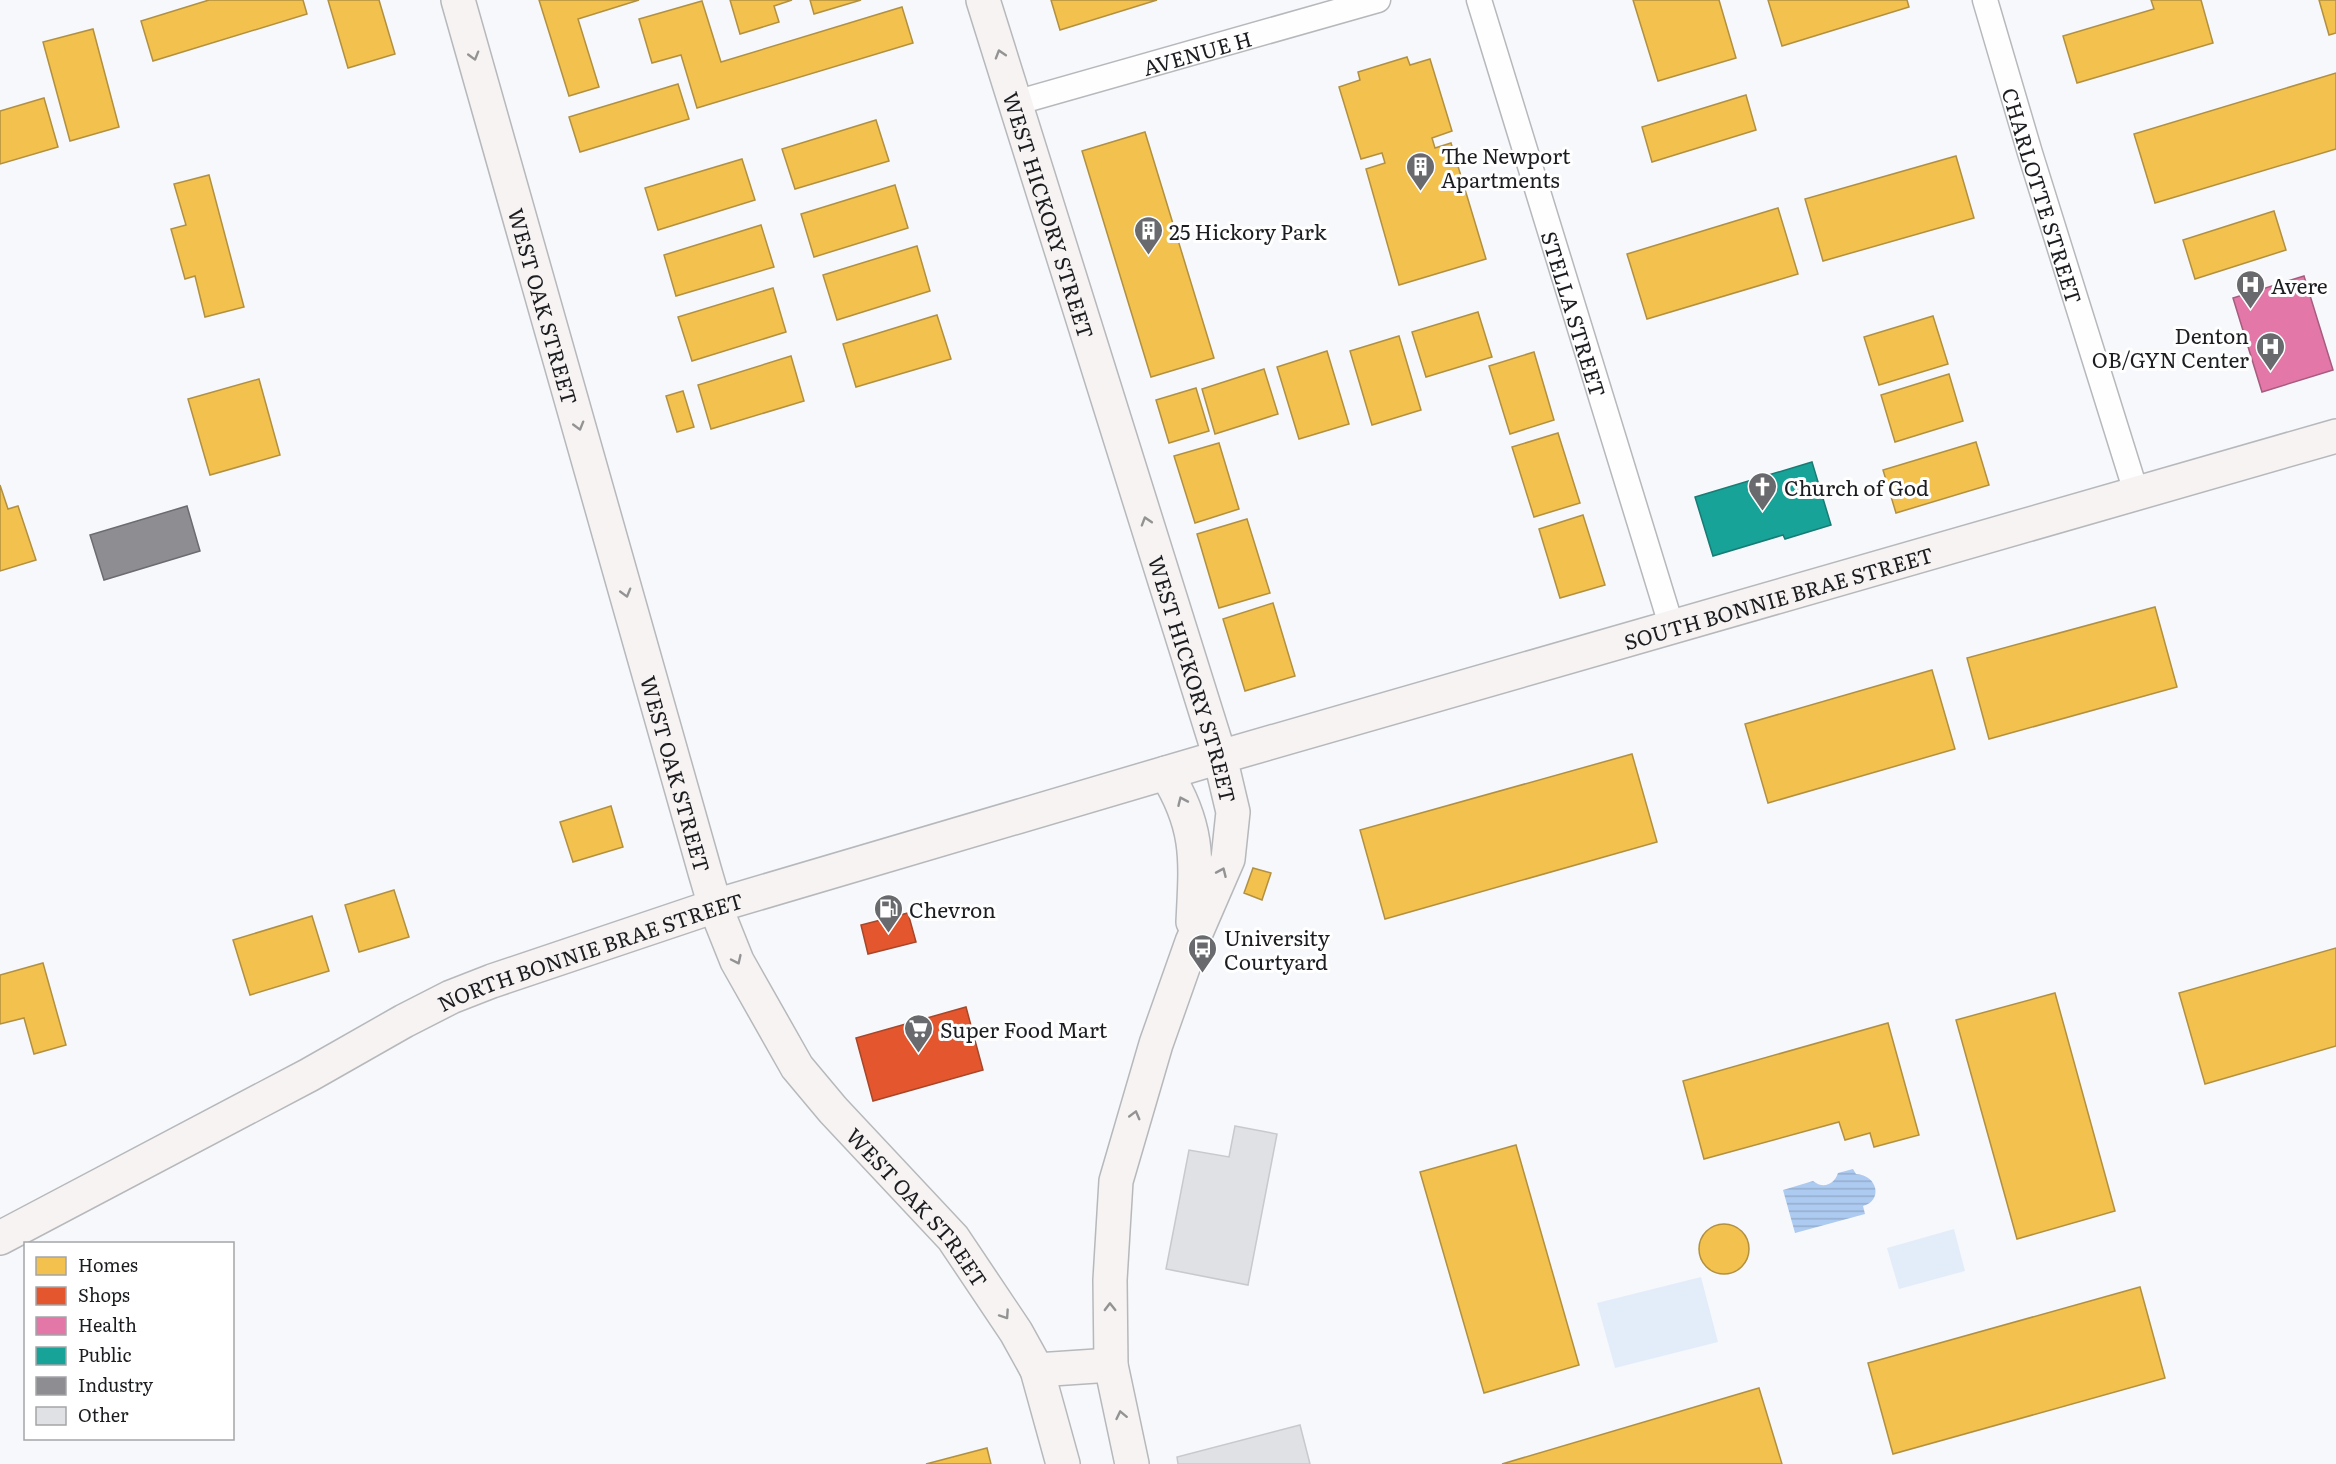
<svg xmlns="http://www.w3.org/2000/svg" width="2336" height="1464" font-family="Literata,serif">
	<style>
		.pitch { fill: #e3edfa }
		.water { fill: url(#water-rules) }
		.homes { fill: #f2c14e; stroke: #b29040; stroke-width: 1.5 }
		.shops { fill: #e4572e; stroke: #a8462a; stroke-width: 1.5 }
		.health { fill: #e377a8; stroke: #a75c7f; stroke-width: 1.5 }
		.public { fill: #17a398; stroke: #187b74; stroke-width: 1.5 }
		.industry { fill: #8d8d92; stroke: #6b6b70; stroke-width: 1.5 }
		.building { fill: #dfe1e4; stroke: #c7c9cc; stroke-width: 1.5 }
		.lines { fill: none; stroke-linecap: round; stroke-linejoin: round }
		.street-casing { stroke: #b6b8bb; stroke-width: 27 }
		.secondary-casing { stroke: #b6b8bb; stroke-width: 36 }
		.street { stroke: #fefefe; stroke-width: 24 }
		.secondary { stroke: #f6f3f2; stroke-width: 33 }
		.oneway { stroke: #939394 }
		.labels { text-anchor: middle; dominant-baseline: central; stroke-width: 6; stroke-linejoin: round; paint-order: stroke }
		.street-label { font-size: 21px; fill: #1b1d20; stroke: #fff }
		.poi-label { font-size: 21px; fill: #1b1d20; stroke: #fff; text-anchor: start }
	</style>
	<defs>
		<pattern id="water-rules" width="6" height="5" patternUnits="userSpaceOnUse" patternTransform="scale(1.5)"><rect width="6" height="5" fill="#adcaf0"/><path d="M0 2.5h6" fill="none" stroke="#94adce"/></pattern>
	</defs>
	<rect width="100%" height="100%" fill="#f6f8fb"/>
	<path class="pitch" d="M1954 1229 1965 1271 1899 1289 1887 1248Z
		M1701 1277 1718 1342 1615 1368 1597 1303Z"/>
	<path class="water" d="M1853 1169 1856 1174C1878 1175 1883 1201 1863 1206L1865 1214 1795 1233 1783 1190 1813 1181C1823 1189 1834 1185 1838 1173Z"/>
	<path class="homes" d="M209 0H303L307 14 153 61 141 21Z
		M328 0H379L395 54 348 68Z
		M539 0H639L578 19 599 87 569 96Z
		M730 0H792L774 6 779 22 740 34Z
		M810 0H861L814 14Z
		M1051 0H1157L1060 30Z
		M1633 0H1719L1736 58 1658 81Z
		M1768 0H1907L1909 7 1782 46Z
		M2151 0H2201L2213 43 2077 83 2063 36 2154 9Z
		M2319 0H2336V33L2329 35Z
		M702 1 721 62 902 7 913 43 697 108 681 55 652 63 639 19Z
		M93 29 119 127 70 141 43 42Z
		M1407 57 1410 65 1430 59 1452 131 1432 138 1435 148 1451 143 1486 259 1399 285 1366 169 1385 163 1382 153 1361 159 1339 87 1360 80 1358 72Z
		M2336 73V149L2155 203 2134 134Z
		M678 84 689 119 580 152 569 117Z
		M1746 95 1756 130 1652 162 1642 127Z
		M44 98 58 147 0 164V111Z
		M876 120 889 161 795 189 782 149Z
		M1145 132 1214 358 1151 377 1082 151Z
		M1956 156 1974 218 1823 261 1805 199Z
		M742 159 755 200 658 230 645 188Z
		M209 175 244 307 205 317 195 276 185 279 171 229 186 225 174 184Z
		M895 185 908 228 814 257 801 214Z
		M1778 208 1798 274 1647 319 1627 254Z
		M2274 211 2286 250 2195 279 2183 240Z
		M761 225 774 267 676 296 664 255Z
		M917 246 930 291 837 320 823 275Z
		M773 288 786 332 692 361 678 317Z
		M1478 312 1492 357 1426 377 1412 332Z
		M937 315 951 359 856 387 843 344Z
		M1933 316 1948 364 1879 385 1864 337Z
		M1399 336 1421 410 1372 425 1350 351Z
		M1327 351 1349 424 1299 439 1277 367Z
		M1534 352 1554 420 1510 434 1489 366Z
		M791 356 804 401 711 429 698 385Z
		M1264 369 1278 414 1215 434 1202 389Z
		M1949 374 1963 421 1895 442 1881 395Z
		M259 379 280 455 210 475 188 399Z
		M1196 388 1209 431 1169 443 1156 400Z
		M683 391 694 427 677 432 666 396Z
		M1558 433 1580 503 1534 517 1512 447Z
		M1976 442 1989 485 1896 513 1883 470Z
		M1219 443 1239 509 1195 523 1174 456Z
		M0 485 8 509 18 506 36 560 0 571Z
		M1583 515 1605 585 1560 598 1539 529Z
		M1247 519 1270 593 1219 608 1197 534Z
		M1273 603 1295 676 1245 691 1223 619Z
		M2155 607 2177 687 1989 739 1967 658Z
		M1932 670 1955 749 1768 803 1745 724Z
		M1632 754 1657 842 1385 919 1360 830Z
		M611 806 623 847 573 862 560 822Z
		M1253 868 1271 873 1262 900 1244 893Z
		M394 890 409 937 359 952 345 905Z
		M312 916 329 971 250 995 233 940Z
		M2336 948V1046L2205 1084 2179 993Z
		M43 963 66 1045 34 1054 24 1018 0 1024V975Z
		M2055 993 2115 1211 2017 1239 1956 1020Z
		M1888 1023 1919 1135 1874 1147 1870 1133 1845 1140 1839 1122 1704 1159 1683 1081Z
		M1516 1145 1579 1365 1484 1393 1420 1172Z
		M1699 1249a25 25 0 1 1 50 0a25 25 0 1 1-50 0Z
		M2140 1287 2165 1378 1893 1454 1868 1363Z
		M1759 1388 1782 1464H1502Z
		M987 1448 991 1464H926Z"/>
	<path class="shops" d="M908 913 916 942 868 954 861 925Z
		M966 1007 983 1070 873 1101 856 1038Z"/>
	<path class="health" d="M2304 276 2333 370 2262 392 2233 298Z"/>
	<path class="public" d="M1812 462 1831 525 1785 539 1783 535 1713 556 1695 497Z"/>
	<path class="industry" d="M187 506 200 551 104 580 90 535Z"/>
	<path class="building" d="M1235 1126 1277 1134 1248 1285 1166 1269 1189 1150 1229 1157Z
		M1300 1425 1310 1464H1178L1177 1457Z"/>
	<g class="lines">
		<defs>
			<g id="street">
				<path id="s1" d="M1479 0 1672 628"/>
				<path id="s2" d="M1985 0 2030 153 2136 492"/>
				<path id="s3" d="M1015 103 1378 0"/>
			</g>
			<g id="secondary">
				<path id="s4" d="M458 0 705 872 715 906 737 961 797 1067 833 1110 953 1238 1016 1332 1037 1370 1063 1464"/>
				<path id="s5" d="M983 0 1220 757 1233 812 1228 859 1192 942 1156 1044 1116 1181 1110 1280 1111 1365 1132 1464"/>
				<path d="M1166 773C1200 828 1196 861 1193 922"/>
				<path id="s6" d="M0 1238 309 1075 404 1021 451 997 492 981 715 906 1220 757 2336 436"/>
				<path d="M1037 1370 1111 1365"/>
			</g>
		</defs>
		<use href="#street" class="street-casing"/>
		<use href="#secondary" class="secondary-casing"/>
		<use href="#street" class="street"/>
		<use href="#secondary" class="secondary"/>
	</g>
	<defs><path id="oneway-chevron" d="M-2-3.5L2.5 0L-2 3.5" fill="none" stroke-width="1.6" stroke-linecap="round" stroke-linejoin="round" transform="scale(1.5)"/></defs>
	<g class="oneway">
		<use href="#oneway-chevron" transform="translate(1000 54) rotate(-107)"/>
		<use href="#oneway-chevron" transform="translate(474 56) rotate(74)"/>
		<use href="#oneway-chevron" transform="translate(579 426) rotate(74)"/>
		<use href="#oneway-chevron" transform="translate(1146 521) rotate(-107)"/>
		<use href="#oneway-chevron" transform="translate(626 593) rotate(74)"/>
		<use href="#oneway-chevron" transform="translate(1182 801) rotate(-114)"/>
		<use href="#oneway-chevron" transform="translate(1222 872) rotate(-66)"/>
		<use href="#oneway-chevron" transform="translate(737 960) rotate(65)"/>
		<use href="#oneway-chevron" transform="translate(1135 1115) rotate(-75)"/>
		<use href="#oneway-chevron" transform="translate(1110 1307) rotate(-91)"/>
		<use href="#oneway-chevron" transform="translate(1005 1315) rotate(56)"/>
		<use href="#oneway-chevron" transform="translate(1121 1415) rotate(-102)"/>
	</g>
	<defs>
		<symbol id="building-pin" viewBox="-11 -11 22 30"><path d="M0 17L-7.5 6A9.5 9.5 0 1 1 7.5 6Z" fill="#686a6d" stroke="#fff"/><path d="M-4-6H4V6H1V3H-1V6H-4ZM-2.5-4.3h1.7v1.8h-1.7ZM.8-4.3h1.7v1.8H.8ZM-2.5-1h1.7V.8h-1.7ZM.8-1h1.7V.8H.8Z" fill="#fff"/></symbol>
		<symbol id="hospital-pin" viewBox="-11 -11 22 30"><path d="M0 17L-7.5 6A9.5 9.5 0 1 1 7.5 6Z" fill="#686a6d" stroke="#fff"/><path d="M-5-5h3v3.5h4V-5h3V5h-3V1.5h-4V5h-3Z" fill="#fff"/></symbol>
		<symbol id="church-pin" viewBox="-11 -11 22 30"><path d="M0 17L-7.5 6A9.5 9.5 0 1 1 7.5 6Z" fill="#686a6d" stroke="#fff"/><path d="M-1.2-6h2.4v3.5h3.3v2.4h-3.3V6h-2.4V-.1h-3.3v-2.4h3.3Z" fill="#fff"/></symbol>
		<symbol id="fuel-pin" viewBox="-11 -11 22 30"><path d="M0 17L-7.5 6A9.5 9.5 0 1 1 7.5 6Z" fill="#686a6d" stroke="#fff"/><path d="M-5.5-6h7V0h2V4h1.3V-2.5L3-4.5l.8-.8L6-3V5H2.5V1h-1V6h-7ZM-4.2-4.7v3.2H.2V-4.7Z" fill="#fff"/></symbol>
		<symbol id="bus-pin" viewBox="-11 -11 22 30"><path d="M0 17L-7.5 6A9.5 9.5 0 1 1 7.5 6Z" fill="#686a6d" stroke="#fff"/><path d="M-5-6H5V4H4V6H2V4H-2V6H-4V4H-5ZM-3.5-4V0h7V-4ZM-3.5 1.2v1.5H-2V1.2ZM2 1.2v1.5H3.5V1.2Z" fill="#fff"/></symbol>
		<symbol id="supermarket-pin" viewBox="-11 -11 22 30"><path d="M0 17L-7.5 6A9.5 9.5 0 1 1 7.5 6Z" fill="#686a6d" stroke="#fff"/><path d="M-6-5.5h2.5l.6 2H6L4.5 2H-2.5L-4.4-4H-6ZM-1.5 3.2a1.3 1.3 0 1 0 .1 0ZM3 3.2a1.3 1.3 0 1 0 .1 0Z" fill="#fff"/></symbol>
	</defs>
	<g fill-rule="evenodd">
		<use href="#building-pin" x="1404" y="150" width="33" height="45"/>
		<use href="#building-pin" x="1132" y="214" width="33" height="45"/>
		<use href="#hospital-pin" x="2234" y="268" width="33" height="45"/>
		<use href="#hospital-pin" x="2254" y="330" width="33" height="45"/>
		<use href="#church-pin" x="1746" y="470" width="33" height="45"/>
		<use href="#fuel-pin" x="872" y="892" width="33" height="45"/>
		<use href="#bus-pin" x="1186" y="932" width="33" height="45"/>
		<use href="#supermarket-pin" x="902" y="1012" width="33" height="45"/>
	</g>
	<g class="labels">
		<g class="street-label">
			<text stroke="none"><textPath href="#s3" startOffset="189">AVENUE H</textPath></text>
			<text stroke="none"><textPath href="#s2" startOffset="204">CHARLOTTE STREET</textPath></text>
			<text stroke="none"><textPath href="#s5" startOffset="225">WEST HICKORY STREET</textPath></text>
			<text stroke="none"><textPath href="#s4" startOffset="318">WEST OAK STREET</textPath></text>
			<text stroke="none"><textPath href="#s1" startOffset="328">STELLA STREET</textPath></text>
			<text stroke="none"><textPath href="#s6" startOffset="1898">SOUTH BONNIE BRAE STREET</textPath></text>
			<text stroke="none"><textPath href="#s5" startOffset="711">WEST HICKORY STREET</textPath></text>
			<text stroke="none"><textPath href="#s4" startOffset="804">WEST OAK STREET</textPath></text>
			<text stroke="none"><textPath href="#s6" startOffset="658">NORTH BONNIE BRAE STREET</textPath></text>
			<text stroke="none"><textPath href="#s4" startOffset="1308">WEST OAK STREET</textPath></text>
		</g>
		<g class="poi-label">
			<text x="1441" y="154">The Newport<tspan x="1441" dy="24">Apartments</tspan></text>
			<text x="1169" y="230">25 Hickory Park</text>
			<text x="2271" y="284">Avere</text>
			<text x="2249" y="334" text-anchor="end">Denton<tspan x="2249" dy="24">OB/GYN Center</tspan></text>
			<text x="1784" y="486">Church of God</text>
			<text x="909" y="908">Chevron</text>
			<text x="1224" y="936">University<tspan x="1224" dy="24">Courtyard</tspan></text>
			<text x="940" y="1028">Super Food Mart</text>
		</g>
	</g>
	<rect x="24" y="1242" width="210" height="198" fill="#ffffff" stroke="#a4a5a6" stroke-width="1.5"/>
	<rect x="36" y="1257" width="30" height="18" fill="#f2c14e" stroke="#a4a5a6" stroke-width="1.5"/>
	<text x="78" y="1272" font-size="18" fill="#1b1d20">Homes</text>
	<rect x="36" y="1287" width="30" height="18" fill="#e4572e" stroke="#a4a5a6" stroke-width="1.5"/>
	<text x="78" y="1302" font-size="18" fill="#1b1d20">Shops</text>
	<rect x="36" y="1317" width="30" height="18" fill="#e377a8" stroke="#a4a5a6" stroke-width="1.5"/>
	<text x="78" y="1332" font-size="18" fill="#1b1d20">Health</text>
	<rect x="36" y="1347" width="30" height="18" fill="#17a398" stroke="#a4a5a6" stroke-width="1.5"/>
	<text x="78" y="1362" font-size="18" fill="#1b1d20">Public</text>
	<rect x="36" y="1377" width="30" height="18" fill="#8d8d92" stroke="#a4a5a6" stroke-width="1.5"/>
	<text x="78" y="1392" font-size="18" fill="#1b1d20">Industry</text>
	<rect x="36" y="1407" width="30" height="18" fill="#dfe1e4" stroke="#a4a5a6" stroke-width="1.5"/>
	<text x="78" y="1422" font-size="18" fill="#1b1d20">Other</text>
</svg>
